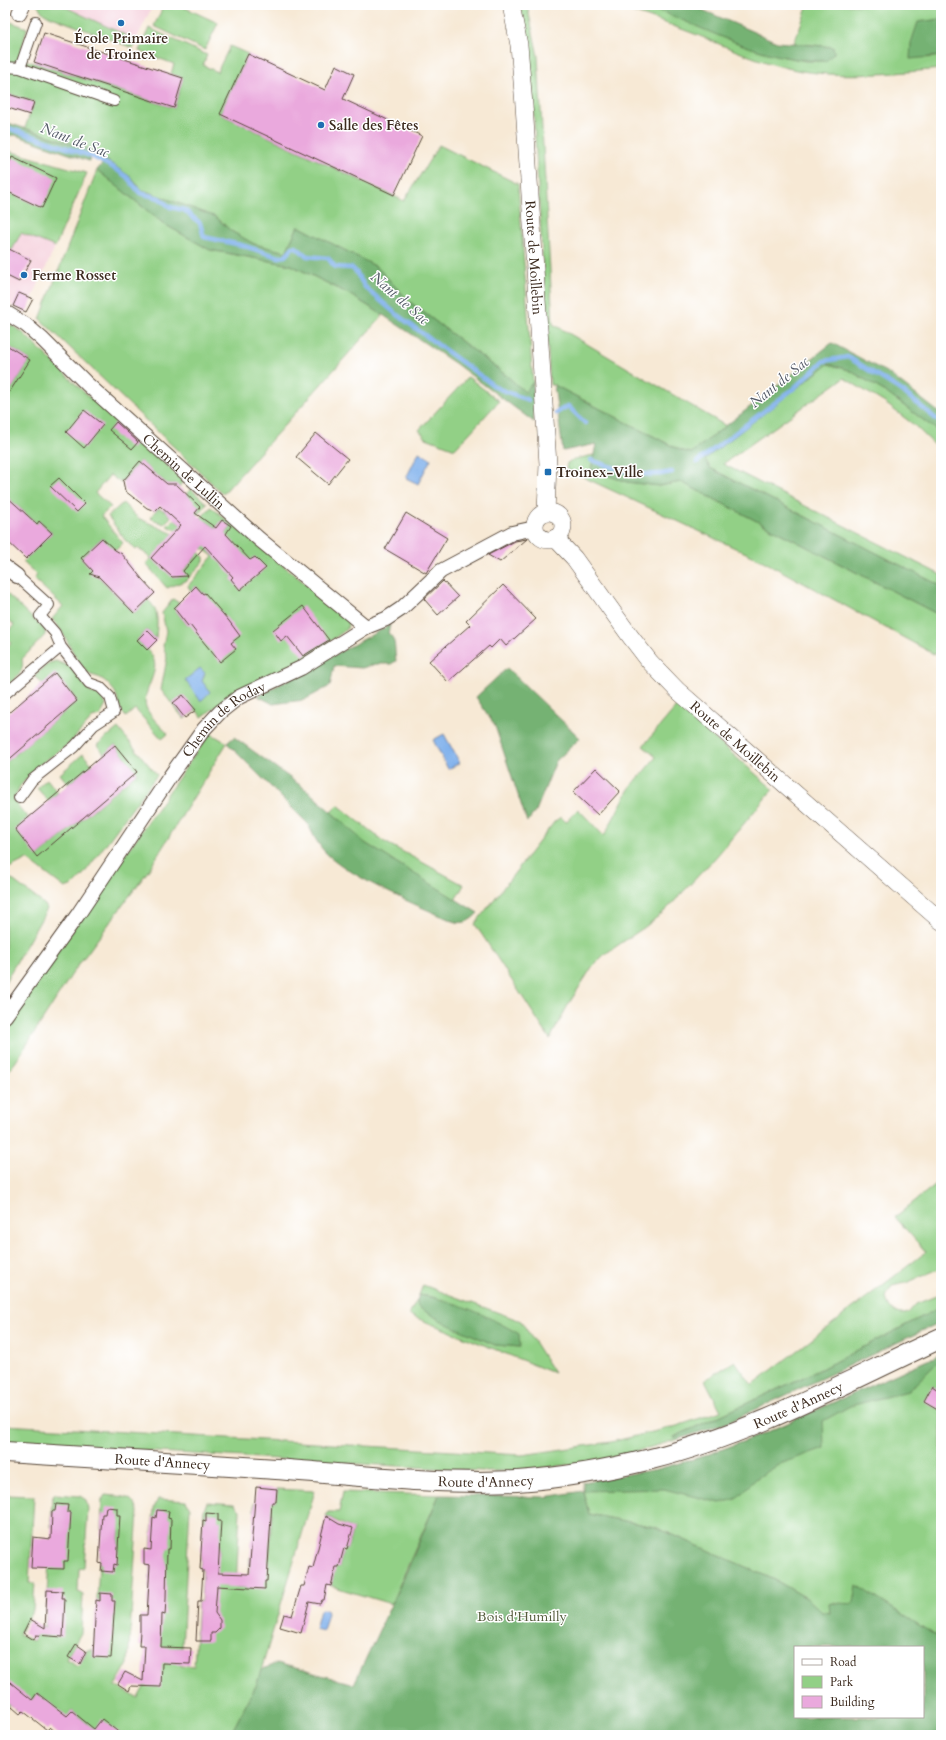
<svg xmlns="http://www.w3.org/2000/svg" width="946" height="1740" font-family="Cardo,serif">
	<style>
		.built { fill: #f5cfdb }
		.green { fill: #92d086; stroke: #667d52; fill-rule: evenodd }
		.forest { fill: #75b273; stroke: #586e48; fill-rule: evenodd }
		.water { fill: #80b1ec; stroke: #5e6e85 }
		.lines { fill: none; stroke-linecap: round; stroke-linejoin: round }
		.stream { stroke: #80b1ec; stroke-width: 4.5 }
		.building { fill: #eaa9dd }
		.pedestrian-casing { stroke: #574739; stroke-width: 12 }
		.minor-casing { stroke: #574739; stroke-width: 16 }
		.tertiary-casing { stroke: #574739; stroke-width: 18 }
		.secondary-casing { stroke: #574739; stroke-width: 22 }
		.pedestrian { stroke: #fff; stroke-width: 10 }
		.minor { stroke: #fff; stroke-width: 14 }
		.tertiary { stroke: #fff; stroke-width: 17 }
		.secondary { stroke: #fff; stroke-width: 20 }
		.poi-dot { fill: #1f6fb2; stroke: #fff; stroke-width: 1.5 }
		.labels { text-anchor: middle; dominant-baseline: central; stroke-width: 3; stroke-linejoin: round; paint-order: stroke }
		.poi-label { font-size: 14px; font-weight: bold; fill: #3b2a1e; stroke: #fff; text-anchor: start }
		.street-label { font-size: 14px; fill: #3b2a1e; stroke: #fff }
		.park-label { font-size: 14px; fill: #555c3d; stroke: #fff }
		.water-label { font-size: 15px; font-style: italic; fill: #535966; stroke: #fff }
	</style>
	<rect width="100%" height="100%" fill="#fff"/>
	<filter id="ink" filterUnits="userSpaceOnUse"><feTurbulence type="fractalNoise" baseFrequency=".025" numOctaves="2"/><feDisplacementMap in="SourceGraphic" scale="8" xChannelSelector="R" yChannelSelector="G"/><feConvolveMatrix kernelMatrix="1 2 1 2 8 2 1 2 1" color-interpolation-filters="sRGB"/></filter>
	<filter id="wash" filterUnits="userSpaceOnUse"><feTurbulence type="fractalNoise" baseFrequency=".012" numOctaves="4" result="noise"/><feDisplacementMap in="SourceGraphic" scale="16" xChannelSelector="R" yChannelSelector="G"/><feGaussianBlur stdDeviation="0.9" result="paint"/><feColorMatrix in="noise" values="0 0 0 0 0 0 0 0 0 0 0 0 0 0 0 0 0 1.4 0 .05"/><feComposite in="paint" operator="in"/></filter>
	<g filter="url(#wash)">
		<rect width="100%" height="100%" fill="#f7e9d5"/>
		<path class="built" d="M61 5H153L136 40Z
			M21 232 55 247 26 312 5 302V247L12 250Z"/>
		<path class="green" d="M37 5H61L136 40 133 48 44 14Z
			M164 5H179L218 23 205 50 154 26Z
			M519 5H527L538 56 553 324 726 426 691 453 680 450 554 385H550L530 54 526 29Z
			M612 5H645L780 56 806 61H826L834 53 833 47 794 43 808 5H941V19L918 23 925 58 941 56V69C897 73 852 78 808 72 764 66 725 45 684 30 660 21 636 13 612 5Z
			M5 20 27 28 19 58 174 108 183 78 171 74 174 64 139 51 149 28 207 55 203 65 217 72 230 46 248 54 220 114 404 201 439 145 518 184 533 382 525 393 507 376 410 302 377 267 298 226 286 252 254 244 231 231 216 217 140 189 132 178 92 150 25 128 34 102 5 93Z
			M5 150 87 173 55 247 21 233 12 250 5 247Z
			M97 170 164 224 210 250 291 265 347 293 383 315 223 494 40 319Z
			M11 325 22 332 87 395 141 439 183 481 179 487 176 484H167L140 461 121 483 110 475 95 493 111 507 101 516 123 543 115 551 102 538 81 558 96 569 91 573 99 577 134 613 148 600C160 611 157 623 156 639L147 630 137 640C142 645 149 650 152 656 162 671 141 691 146 707 150 717 161 726 168 734L162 739 135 709 126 717C117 707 120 702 115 692 112 688 106 681 102 679 98 676 91 676 88 673 72 657 67 634 52 619L63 606 34 579 37 575 23 562 52 533 39 521 37 524 5 495V399L30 360 5 344V332Z
			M828 364 849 370 884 391 941 433V451L914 425 885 403 844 378 723 464 941 575V586L710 468 705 459Z
			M468 377 499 401 455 449 426 438 419 430Z
			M594 455 591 470 627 482 659 486 681 482 941 616V658L763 561 566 469 567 463 575 459Z
			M191 489 207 504 181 532 167 526 174 519 182 526 200 508 186 494Z
			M123 503 138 518 180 537 204 557V561L187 580 167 588 146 564 151 558 138 548 136 550 125 540 108 516ZM172 536 196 557 182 573Z
			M211 507 349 619 347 629 302 662 234 693 202 717 196 710 184 719 161 690 167 658 163 646 166 631 162 613 173 599 179 603 174 608 188 626 205 593 203 594 196 586 191 591 188 586 213 556 198 545 203 539 215 548 231 527 222 520 216 528 206 521 197 534 187 533Z
			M158 508 166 511 171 517 164 524 150 518Z
			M5 592 45 630V635L22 659C25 673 15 678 5 687V644L7 646 11 643 5 635 14 625 5 616Z
			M56 661 70 667 91 693C100 693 102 697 106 705L100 716 92 718 70 743 39 765 20 786 13 800 28 818 37 857 137 773 115 745 104 754 97 745 118 728 157 775 83 875 73 885 65 888 27 859 7 869 5 867V763L77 701 55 674 43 684 34 676 49 663Z
			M677 706 773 789 716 857 666 910 645 927 605 954 592 967 568 1005 550 1039 475 924 555 821 561 817 566 822 578 809 604 836 629 789 656 757 643 746Z
			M210 733 227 743 148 871 74 971 15 1063 5 1074V1026Z
			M83 754 92 765 68 784 60 774Z
			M47 779 58 793 48 801 37 788Z
			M338 805 383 841 464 885 455 900 365 843 331 812Z
			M5 874 45 905 47 909 5 982Z
			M941 1180V1268L906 1283 892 1286 886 1297C888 1309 897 1317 908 1313L916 1304 941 1294V1307L819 1370 674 1437 676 1440 616 1457 592 1462 517 1471H482L5 1443V1425L522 1455 611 1442 677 1426 721 1411 705 1380 735 1361 752 1385 926 1252 895 1217Z
			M423 1285 521 1321 554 1373 409 1315 417 1300 418 1307 495 1345 520 1347 433 1297 419 1295Z
			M932 1358 941 1364V1639L856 1586 853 1603 846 1605 834 1602 830 1613 821 1612 808 1599 775 1580 655 1527 589 1514 583 1491 704 1456 761 1435Z
			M277 1489 315 1491 257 1684 230 1735H81L89 1725 72 1711 64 1721 37 1694 29 1703 24 1699 15 1710 10 1705 5 1711V1582H6L7 1567 5 1566V1495L34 1496 29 1583H35L33 1610 19 1634 33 1641 41 1626H45L50 1545 70 1528 51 1527 52 1498 55 1494 80 1496 86 1500 88 1509 84 1567 79 1569 78 1592 83 1595 81 1633 66 1659 78 1666 87 1650H94L100 1548 118 1549 119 1531 101 1530 102 1500 105 1495C122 1497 132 1494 138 1511L128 1663 115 1686 138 1698 144 1687 152 1533 154 1508 158 1499 186 1501 190 1508 181 1665 194 1666 198 1601H201L203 1570 200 1569 201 1554 219 1555 220 1537 202 1536 204 1510 207 1502 234 1504 240 1510 236 1587 248 1588 250 1557 269 1558 272 1513 254 1511V1503L276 1502Z
			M343 1492 439 1495 391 1604 331 1586 334 1573 332 1566 339 1567 342 1554 341 1547 347 1549 353 1529 326 1516 328 1512H339Z"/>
		<path class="forest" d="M645 5H691L777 42 833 47 834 53 826 61C762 62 704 27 645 5Z
			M941 19V56L910 59 911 43 918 22Z
			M5 122 92 150 89 161 15 135 5 136Z
			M106 160 132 178 140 189 216 217 231 231 254 244 286 252 298 226 377 267 410 302 507 376 525 392 533 382 534 422 456 364 383 315 347 293 291 265 210 250 164 224 97 170Z
			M832 343 888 373 941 414V433L884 391 849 370 828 364 705 459 710 468 941 586V616L681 482 659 486 627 482 591 470 596 444 563 451 554 385 680 450 691 453Z
			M390 625 388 633C397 639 394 650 396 661L391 664H376L362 668 334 666 330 686 304 700 273 704 258 696Z
			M507 668 580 738 556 761 536 811 527 822 495 726 476 697Z
			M234 737 308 791 365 843 478 913C470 921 464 925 453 921 416 905 358 881 328 855 319 847 313 835 308 824L227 743Z
			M419 1295C455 1300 488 1316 519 1334L520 1347 495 1345 447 1324 418 1307 417 1300Z
			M941 1307V1322L727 1423 676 1440 674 1437 819 1370Z
			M941 1354V1364L938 1362 908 1391 850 1406 823 1421 824 1448 780 1464 757 1478 736 1499 720 1503 664 1489 583 1491 589 1514 655 1527 775 1580 808 1599 822 1612 830 1613 829 1604C837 1601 844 1605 853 1603L856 1585 941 1639V1735H230L257 1684 261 1670 277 1663 354 1684 409 1566 439 1495 545 1497 583 1491V1482L658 1469 704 1456 761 1435ZM795 1647H923V1717H795Z"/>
		<path class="water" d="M419 452 431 459 418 484 406 478Z
			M200 668 205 673 202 681 210 692 202 700H200L185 680Z
			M444 734 460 763 448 769 433 740Z
			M322 1609 327 1610 328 1613 323 1631 315 1629 320 1610Z"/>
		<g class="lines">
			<path class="stream" d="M5 127 91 156 114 168 127 177 140 193 159 198 170 207 184 210 200 223 204 237 241 245 279 257 285 256 293 247H296L307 256 328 258 335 267 352 268 356 272 365 287 396 314 497 388 528 400
				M556 413 568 406 585 423
				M591 460C619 470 642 479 672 472
				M697 462 793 389 824 361 848 357 902 391 941 423"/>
		</g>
		<g id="blocks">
			<path class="building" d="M44 33 183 78 174 108 34 62Z
				M248 54 325 90 336 65 354 74 343 99 422 136 394 195 220 114Z
				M5 93 34 102 30 115 5 107Z
				M12 157 56 178 42 208 6 191 5 172Z
				M5 247 31 260 19 282 5 275Z
				M19 293 33 299 26 312 13 306Z
				M5 344 30 360 5 399Z
				M84 410 103 425 84 448 66 432Z
				M116 422 138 442 132 449 109 430Z
				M316 433 348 459 328 484 296 457Z
				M140 461 167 484H176L200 507 195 513 206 521 216 528 222 520 231 526 226 534 250 560 255 557 266 568 240 590 231 579 233 577 205 546 183 571 187 576 172 577 151 558 181 525 160 506 155 511 147 508 125 491 123 481Z
				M59 478 85 504 77 512 50 486Z
				M5 495 37 524 39 521 52 533 26 559 5 539Z
				M406 513 447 538 426 573 385 549Z
				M102 538 115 550 122 554 142 579 155 593 134 613 99 577 90 574 93 571 81 558Z
				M527 539 500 562 488 555 515 541Z
				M443 581 458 597 438 615 424 599Z
				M503 585 536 619 506 646 500 639 491 648 489 646 448 682 429 661 470 625 466 621Z
				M196 586 203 594 205 593 229 621 240 636 231 643 236 649 220 662 197 634 190 625 188 626 174 608Z
				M303 606 329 640 303 656 287 636 281 641 273 630Z
				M147 630 157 640 147 650 137 640Z
				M55 673 77 701 5 763V716Z
				M183 695 196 710 185 718 173 703Z
				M115 745 137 772 37 857 15 829Z
				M596 768 620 791 598 815 573 792Z
				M932 1386 941 1392V1411L924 1401Z
				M256 1487 277 1489 276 1502H272L267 1581H265V1589L217 1586 215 1613 220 1620V1628L215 1633H211V1641H196L198 1601H201L203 1570 200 1569 203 1520 206 1521V1513L218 1514V1521H221L218 1573 249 1574Z
				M56 1504 68 1505 67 1512H71L68 1561H64V1569L31 1568 33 1537 51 1539 52 1511H55Z
				M106 1507 117 1508V1515H120L117 1565 114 1564 113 1572 101 1571 102 1564 99 1563 102 1514H105Z
				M157 1510 169 1511 168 1518 171 1519 170 1549H167L166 1599 165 1615 162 1614 161 1647 191 1648 190 1664 162 1663 161 1687 131 1686 129 1691 118 1684 125 1672 143 1681 145 1646H139L140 1631V1615H147L150 1565 144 1564V1549L151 1550 153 1517 156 1518Z
				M326 1516 339 1524 353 1528 347 1549 344 1548 339 1567H336L331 1586 327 1585 324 1600H322L320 1604 309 1602 301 1633 280 1627 284 1614 292 1616 301 1586H304L309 1567 313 1568Z
				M47 1590 63 1591 62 1598H65L63 1637 36 1635 34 1640 23 1633 30 1619 45 1628Z
				M100 1593 112 1594V1601H115L111 1658 93 1657 96 1600 100 1601Z
				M76 1644 86 1651 80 1664 68 1657Z
				M5 1678 32 1700 37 1693 67 1716 72 1711 94 1729 102 1719 122 1735H59L50 1727 47 1730 23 1711 20 1714 5 1701Z"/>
		</g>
	</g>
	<g filter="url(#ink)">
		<use href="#blocks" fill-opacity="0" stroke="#574739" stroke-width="1"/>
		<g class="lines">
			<defs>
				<path id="pedestrian" d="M36 22 20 68 114 101
					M5 67 20 68
					M17 576 49 605 40 616 55 633 61 647
					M5 694 61 647 89 683 100 687 110 697 114 712 94 725 74 747 32 780 19 798"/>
				<g id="minor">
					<path d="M19 13 23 5"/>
					<path id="s1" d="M5 312 26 325 42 339 87 384 259 539 366 627"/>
					<path d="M5 567 17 576"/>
					<path id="s2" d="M5 1016 79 913 171 775 204 729 220 712 239 697 301 668 366 627 386 619 401 609 441 571 512 533 535 528"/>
				</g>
				<g id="tertiary">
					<path id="s3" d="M511 5 519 45 524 105 548 464 546 512"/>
					<circle cx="549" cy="526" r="14"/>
					<path id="s4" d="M555 538 574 558 630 636 650 662 677 690 941 921"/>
				</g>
				<g id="secondary">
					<path id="s5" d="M5 1452C95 1457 185 1463 276 1469 355 1475 437 1485 517 1481 562 1478 607 1470 651 1459 752 1434 847 1381 941 1338"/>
				</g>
			</defs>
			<use href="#pedestrian" class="pedestrian-casing"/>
			<use href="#minor" class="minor-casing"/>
			<use href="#tertiary" class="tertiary-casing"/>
			<use href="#secondary" class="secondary-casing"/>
			<use href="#pedestrian" class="pedestrian"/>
			<use href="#minor" class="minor"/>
			<use href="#tertiary" class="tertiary"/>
			<use href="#secondary" class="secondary"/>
		</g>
	</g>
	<g class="poi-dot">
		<circle cx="121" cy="23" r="4"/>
		<circle cx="321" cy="125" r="4"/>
		<circle cx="24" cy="275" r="4"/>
		<rect x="544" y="468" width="8" height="8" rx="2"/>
	</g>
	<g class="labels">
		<g class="poi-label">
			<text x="121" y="38" text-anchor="middle">École Primaire<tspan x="121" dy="16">de Troinex</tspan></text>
			<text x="329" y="125">Salle des Fêtes</text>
			<text x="32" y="275">Ferme Rosset</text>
			<text x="556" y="472">Troinex-Ville</text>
		</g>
		<g class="street-label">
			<text stroke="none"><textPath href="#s3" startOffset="254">Route de Moillebin</textPath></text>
			<text stroke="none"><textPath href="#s1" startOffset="240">Chemin de Lullin</textPath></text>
			<text stroke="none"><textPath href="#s2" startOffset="371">Chemin de Roday</textPath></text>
			<text stroke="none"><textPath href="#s4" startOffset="273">Route de Moillebin</textPath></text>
			<text stroke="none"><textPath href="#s5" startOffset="806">Route d'Annecy</textPath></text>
			<text stroke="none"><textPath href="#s5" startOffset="158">Route d'Annecy</textPath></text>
			<text stroke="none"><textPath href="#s5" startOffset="482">Route d'Annecy</textPath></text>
		</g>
		<g class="park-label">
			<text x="522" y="1616">Bois d'Humilly</text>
		</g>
		<g class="water-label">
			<text transform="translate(75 140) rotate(21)">Nant de Sac</text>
			<text transform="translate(400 298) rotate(41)">Nant de Sac</text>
			<text transform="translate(779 382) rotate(-39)">Nant de Sac</text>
		</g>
	</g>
	<rect width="946" height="1740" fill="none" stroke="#fff" stroke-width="20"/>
	<rect x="794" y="1646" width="130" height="72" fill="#ffffff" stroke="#b1aaa5"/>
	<rect x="802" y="1659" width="20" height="6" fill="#ffffff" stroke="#b1aaa5"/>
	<text x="830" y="1666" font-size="12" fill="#3b2a1e">Road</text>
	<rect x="802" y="1676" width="20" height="12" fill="#92d086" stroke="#b1aaa5"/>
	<text x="830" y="1686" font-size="12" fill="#3b2a1e">Park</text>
	<rect x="802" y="1696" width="20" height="12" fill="#eaa9dd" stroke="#b1aaa5"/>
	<text x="830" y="1706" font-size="12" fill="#3b2a1e">Building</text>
</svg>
